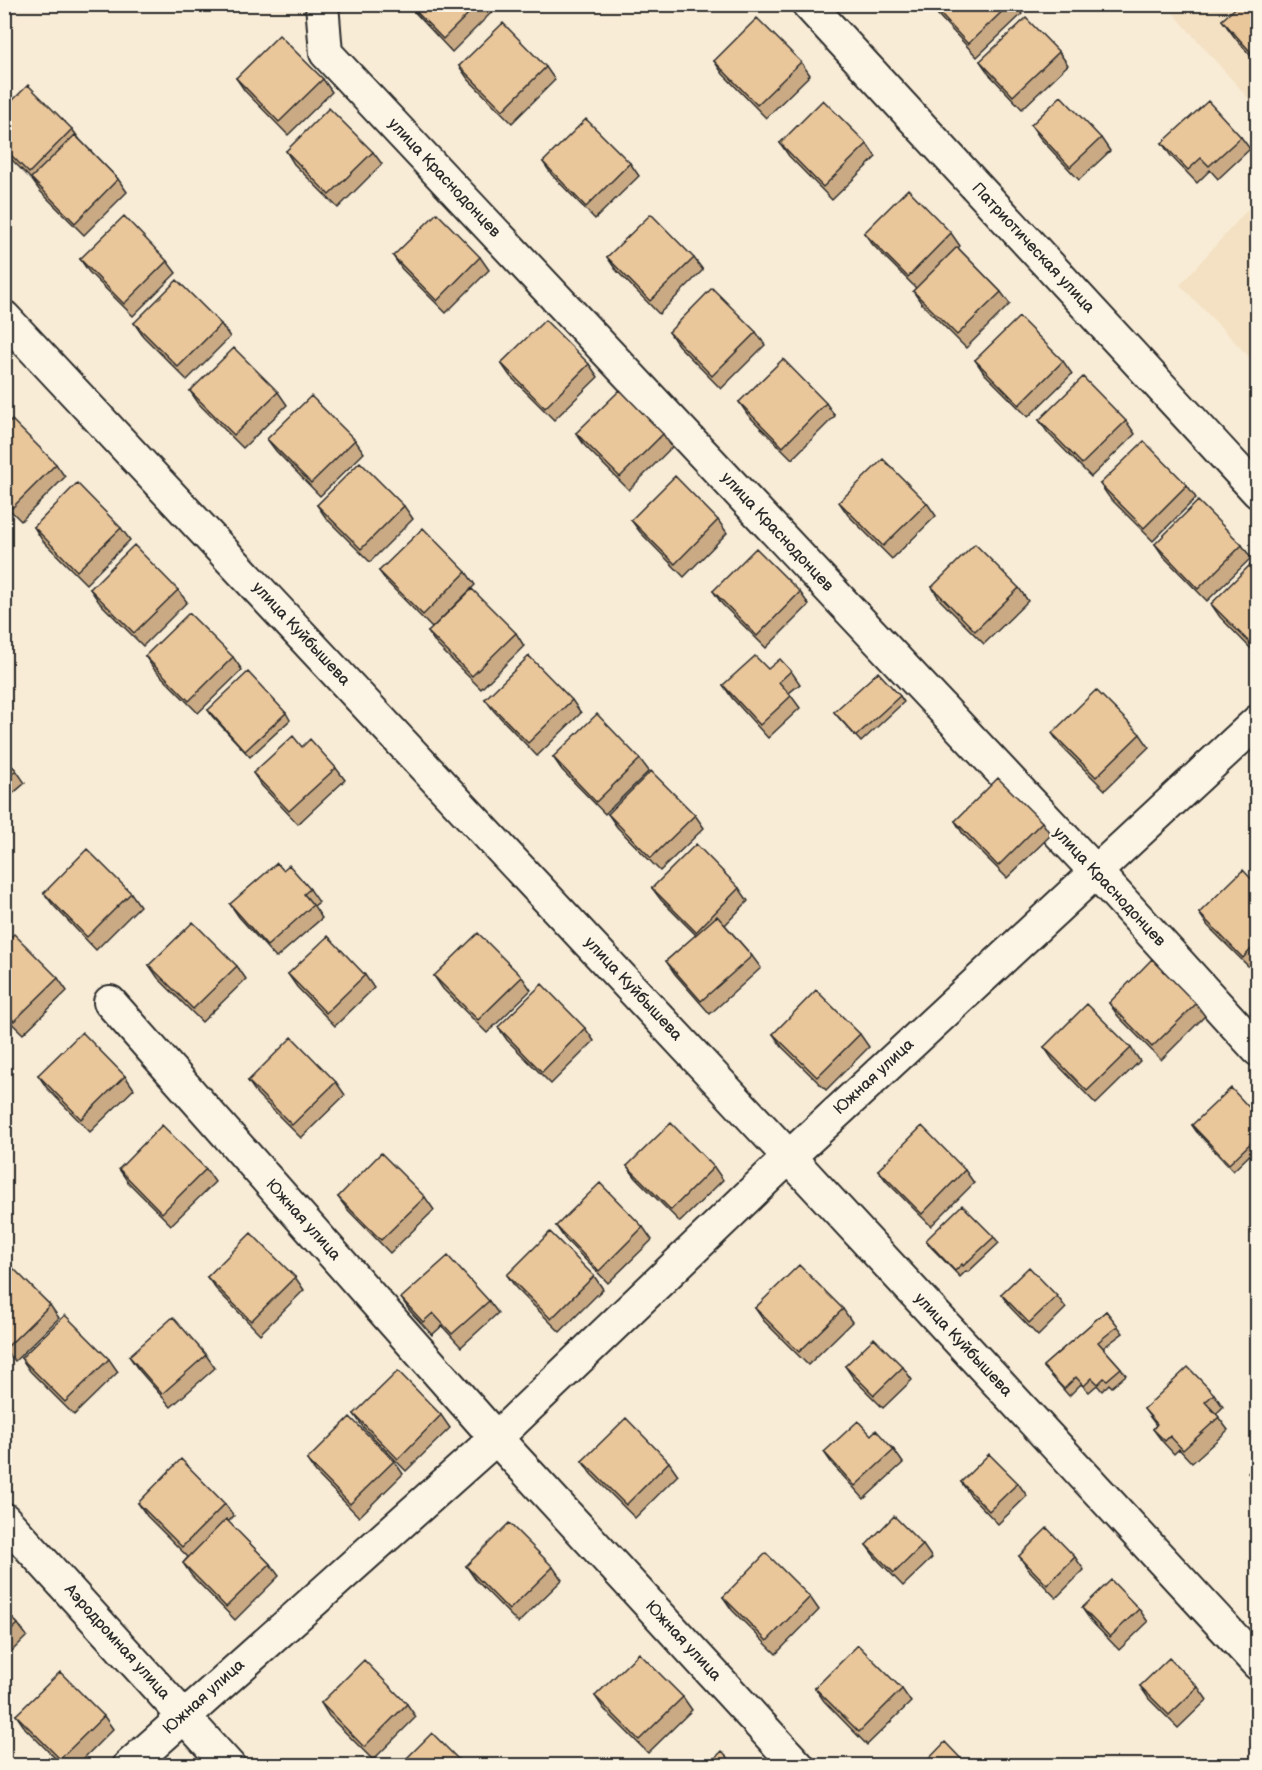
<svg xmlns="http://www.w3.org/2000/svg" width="1262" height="1770" font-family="'Balsamiq Sans',sans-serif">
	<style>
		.built { fill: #f4e1c4 }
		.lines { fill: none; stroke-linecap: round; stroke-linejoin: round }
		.minor-casing { stroke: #2b2b2b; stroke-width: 36 }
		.minor { stroke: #fcf5e5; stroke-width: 32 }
		.wall { fill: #c9aa85; stroke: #2b2b2b; stroke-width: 1.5 }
		.building { fill: #eac69b; stroke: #2b2b2b; stroke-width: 1.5 }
		.labels { text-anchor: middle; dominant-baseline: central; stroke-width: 4.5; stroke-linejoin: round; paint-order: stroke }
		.street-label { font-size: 16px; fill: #2b2b2b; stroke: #fcf5e5 }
	</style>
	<rect width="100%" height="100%" fill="#f8ecd6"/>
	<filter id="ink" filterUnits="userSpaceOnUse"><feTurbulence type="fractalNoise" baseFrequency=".0167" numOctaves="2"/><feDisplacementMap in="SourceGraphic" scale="12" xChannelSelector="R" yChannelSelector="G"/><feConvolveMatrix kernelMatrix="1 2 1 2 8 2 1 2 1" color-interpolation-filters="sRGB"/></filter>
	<g filter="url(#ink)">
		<path class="built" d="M1166 5H1257V108Z
			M1257 199V365L1180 285Z"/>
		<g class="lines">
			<defs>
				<path id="minor" d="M322 4 326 53 1095 871 1258 1050
					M808 4 1258 492
					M4 317 789 1157 1258 1664
					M110 1002 496 1438 798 1766
					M4 1519 229 1766
					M129 1766 496 1438 789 1157 1258 721"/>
			</defs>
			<use href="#minor" class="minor-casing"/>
			<use href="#minor" class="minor"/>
		</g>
		<path class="wall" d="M407 4H493L496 8 452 52Z
			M931 4H1015L1022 14 977 57 938 15Z
			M1257 4V63L1236 39 1222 20Z
			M1059 52 1068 65 1022 109 989 74 980 61Z
			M714 61 801 62 810 75 766 118 723 74Z
			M459 66 546 67 555 80 512 123 468 79Z
			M236 78 323 79 332 92 288 135 245 91Z
			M4 109 72 129 80 140 118 179 127 192 84 235 40 191 32 180 4 152Z
			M1031 125 1101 138 1110 151 1079 180 1040 138Z
			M1241 137 1250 149 1218 179 1210 170 1197 183 1171 156 1162 143Z
			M780 143 867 144 876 157 832 200 789 156Z
			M286 151 373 152 382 164 338 208 294 164Z
			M543 162 630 163 639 176 595 219 552 175Z
			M864 233H951L960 246 958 248 1001 292 1010 304 966 348 922 304 913 291 916 288 873 245Z
			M393 256 480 257 489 270 446 313 402 269Z
			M607 257 694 258 703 270 659 314 616 270Z
			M80 259 167 261 176 273 133 316 89 272Z
			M134 323 221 324 230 337 187 380 143 336Z
			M669 332H756L765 345 721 389 678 345Z
			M975 360 1063 361 1072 374 1028 417 984 373Z
			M501 363 589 364 598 377 554 420 510 376Z
			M190 391 278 392 287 405 243 448 199 404Z
			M4 399 9 406 4 410Z
			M739 402 826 403 835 416 792 459 748 415Z
			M1039 420 1126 421 1135 434 1091 477 1048 433Z
			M4 428 56 464 65 477 21 521 4 504Z
			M576 433 663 434 672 447 629 490 585 446Z
			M267 439 355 440 364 453 320 496 276 451Z
			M1100 484 1187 485 1196 498 1153 541 1109 497Z
			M839 502 927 503 936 516 892 559 848 515Z
			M317 505 404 506 413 519 370 562 326 518Z
			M631 520H718L727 533 684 577 640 532Z
			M34 527 121 528 130 540 86 584 42 540Z
			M1155 544 1242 545 1251 558 1207 601 1164 557Z
			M1257 564V655L1220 617 1211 604Z
			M379 571 466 572 475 585 432 628 388 583Z
			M932 587 1019 588 1028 601 984 644 940 600Z
			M90 589 178 590 187 602 143 646 99 602Z
			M713 591 800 592 809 605 766 648 722 604Z
			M428 632 516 633 524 646 481 689 437 645Z
			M145 656 233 657 242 670 198 713 154 669Z
			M768 669 791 671 800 684 789 693 800 708 768 738 732 698 723 685Z
			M900 696 904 702 861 742 839 718 834 712Z
			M485 699 572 700 581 713 537 756 494 711Z
			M208 710 286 713 290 720 250 757 212 716Z
			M1052 733 1140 734 1149 747 1105 790 1061 746Z
			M302 747 336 768 345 780 298 824 262 786 253 773Z
			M553 757 640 759 649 771 605 814 562 770Z
			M4 758 16 770 25 783 4 801Z
			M608 814 695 815 704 828 660 871 617 827Z
			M955 821 1042 822 1051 835 1007 878 963 834Z
			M283 870 310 889 319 902 314 906 322 918 276 958 239 917 230 904Z
			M1257 885V965L1252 970 1208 926 1199 913Z
			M652 888H739L748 901 725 925 752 956 761 968 710 1014 675 974 666 961 696 935 661 900Z
			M44 893H131L140 906 96 950 53 905Z
			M4 943 58 978 67 991 23 1034 4 1016Z
			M149 965 237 966 246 979 202 1022 158 978Z
			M288 974 365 975 374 988 335 1026 297 987Z
			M434 976 522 977 531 990 487 1033 443 989Z
			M1109 1003 1196 1004 1205 1016 1161 1060 1118 1016Z
			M498 1027 585 1028 594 1041 551 1084 507 1040Z
			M773 1034H860L869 1047 826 1090 782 1047Z
			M1044 1047 1131 1048 1140 1061 1096 1104 1053 1060Z
			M38 1075 125 1076 134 1089 90 1132 47 1088Z
			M248 1081 336 1082 345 1095 301 1138 257 1094Z
			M1257 1116V1148L1233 1171 1196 1131 1192 1125Z
			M627 1166 714 1167 723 1180 680 1222 636 1178Z
			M119 1169H206L215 1182 171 1225 128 1182Z
			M878 1170H965L974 1183 931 1226 887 1182Z
			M338 1197H425L434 1210 390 1253 347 1209Z
			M556 1226 643 1227 652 1240 608 1283 565 1239Z
			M994 1237 999 1243 968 1272 966 1271 960 1277 930 1246 926 1240Z
			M4 1262 50 1305 59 1318 15 1361 4 1350Z
			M507 1275 594 1276 603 1289 560 1332 516 1288Z
			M207 1277H295L304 1290 260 1334 216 1289Z
			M1001 1294 1057 1296 1066 1308 1038 1336 1010 1307Z
			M401 1298 489 1301 498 1313 461 1347 442 1326 432 1335 410 1311Z
			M755 1308 843 1309 852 1322 808 1365 764 1321Z
			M1106 1311 1123 1333 1103 1348 1121 1368 1126 1375 1112 1387 1109 1384 1102 1391 1097 1385 1089 1392 1081 1384 1069 1396 1043 1366Z
			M206 1355 215 1368 171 1407 138 1369 129 1356Z
			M21 1358 109 1359 118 1372 74 1415 30 1371Z
			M845 1366 903 1367 912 1380 883 1408 854 1379Z
			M1214 1394 1223 1407 1216 1414 1228 1430 1192 1463 1179 1449 1174 1454 1162 1441 1153 1429 1156 1425 1144 1409Z
			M354 1414 441 1415 450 1428 406 1471 363 1427Z
			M871 1435 894 1450 903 1463 864 1499 833 1465 824 1452Z
			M307 1460 394 1461 403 1474 359 1517 316 1473Z
			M582 1461 669 1462 678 1475 635 1518 591 1474Z
			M961 1482 1018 1483 1027 1496 998 1524 970 1495Z
			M138 1503 225 1504 234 1516 228 1522 270 1564 279 1576 235 1620 192 1576 183 1563 188 1557 147 1516Z
			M866 1545H923L932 1558 903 1586 875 1557Z
			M1019 1556 1075 1557 1084 1570 1056 1598 1028 1569Z
			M466 1566 553 1567 562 1580 518 1623 475 1579Z
			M723 1597H810L819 1610 776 1654 732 1610Z
			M1082 1608 1139 1609 1148 1622 1119 1650 1091 1621Z
			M4 1610 18 1624 27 1636 4 1659Z
			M1140 1686 1198 1687 1207 1700 1178 1728 1149 1699Z
			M815 1688 902 1689 911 1702 867 1745 824 1701Z
			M595 1696 683 1697 692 1710 648 1753 604 1709Z
			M321 1703 407 1704 416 1717 373 1760 329 1716Z
			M16 1715 104 1716 113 1729 76 1766H63L25 1728Z"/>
		<path class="building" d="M409 4H478L443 39Z
			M931 4H1010L968 44Z
			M1240 4H1257V59L1222 20Z
			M757 18 801 62 757 105 714 61Z
			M1026 18 1059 52 1013 96 980 61Z
			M503 23 546 67 503 110 459 66Z
			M279 35 323 79 279 122 236 78Z
			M28 85 72 129 29 173 4 148V109Z
			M1061 96 1101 138 1070 167 1031 125Z
			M823 100 867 144 823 187 780 143Z
			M1208 101 1241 137 1209 166 1201 158 1188 170 1162 143Z
			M329 108 373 152 329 195 286 151Z
			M586 119 630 163 586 207 543 162Z
			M75 135 118 179 75 223 31 178Z
			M908 189 951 233 908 277 864 233Z
			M437 213 480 257 437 301 393 256Z
			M651 214 694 258 650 301 607 257Z
			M124 216 167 261 124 304 80 259Z
			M957 247 1001 292 957 335 913 291Z
			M177 280 221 324 178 367 134 323Z
			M712 288 756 332 712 376 669 332Z
			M1019 317 1063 361 1019 405 975 360Z
			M545 320 589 364 545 408 501 363Z
			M234 348 278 392 234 435 190 391Z
			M783 359 826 403 783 447 739 402Z
			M1083 377 1126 421 1082 464 1039 420Z
			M620 390 663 434 620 477 576 433Z
			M311 396 355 440 311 483 267 439Z
			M12 420 56 464 12 508 4 500V428Z
			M1144 441 1187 485 1144 528 1100 484Z
			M883 459 927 503 883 546 839 502Z
			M360 462 404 506 361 549 317 505Z
			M675 476 718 520 675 564 631 520Z
			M77 483 121 528 77 571 34 527Z
			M1198 501 1242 545 1198 589 1155 544Z
			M423 528 466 572 423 615 379 571Z
			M975 544 1019 588 975 631 932 587Z
			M134 545 178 590 134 633 90 589Z
			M756 548 800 592 757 636 713 591Z
			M1254 561 1257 564V646L1255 648 1211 604Z
			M472 589 516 633 472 676 428 632Z
			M189 613 233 657 189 701 145 656Z
			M529 656 572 700 528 743 485 699Z
			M755 656 768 669 780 659 791 671 779 682 791 696 760 725 723 685Z
			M248 672 286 713 245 751 208 710Z
			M878 672 900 696 856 736 834 712Z
			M1096 690 1140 734 1096 777 1052 733Z
			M597 714 640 759 596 802 553 757Z
			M293 736 302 747 310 739 336 768 289 811 253 773Z
			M4 758 16 770 4 780Z
			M651 771 695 815 651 858 608 814Z
			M998 778 1042 822 998 866 955 821Z
			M696 844 739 888 696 932 652 888Z
			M87 849 131 893 87 937 44 893Z
			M277 863 283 870 289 865 310 889 304 894 313 905 267 946 230 904Z
			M1243 870 1257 885V943L1243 958 1199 913Z
			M717 916 752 956 701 1001 666 961Z
			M193 922 237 966 193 1009 149 965Z
			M478 933 522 977 478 1020 434 976Z
			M14 934 58 978 14 1021 4 1012V943Z
			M328 936 365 975 326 1013 288 974Z
			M1152 959 1196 1004 1152 1047 1109 1003Z
			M542 984 585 1028 542 1072 498 1027Z
			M816 990 860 1034 817 1077 773 1034Z
			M1087 1004 1131 1048 1087 1091 1044 1047Z
			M82 1032 125 1076 81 1119 38 1075Z
			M292 1037 336 1082 292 1125 248 1081Z
			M1231 1088 1257 1116V1137L1229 1164 1192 1125Z
			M671 1123 714 1167 671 1210 627 1166Z
			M162 1125 206 1169 162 1213 119 1169Z
			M922 1126 965 1170 922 1214 878 1170Z
			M381 1153 425 1197 381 1240 338 1197Z
			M600 1183 643 1227 599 1271 556 1226Z
			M962 1205 994 1237 963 1266 962 1264 955 1271 926 1240Z
			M550 1232 594 1276 551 1319 507 1275Z
			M251 1233 295 1277 251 1321 207 1277Z
			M448 1256 489 1301 452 1334 433 1313 423 1322 401 1298Z
			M6 1261 50 1305 6 1348 4 1347V1262Z
			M799 1265 843 1309 799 1352 755 1308Z
			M1029 1267 1057 1296 1029 1323 1001 1294Z
			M1106 1311 1118 1326 1098 1342 1121 1368 1107 1380 1104 1378 1098 1384 1092 1378 1084 1386 1076 1377 1064 1389 1043 1366Z
			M65 1315 109 1359 65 1402 21 1358Z
			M173 1317 206 1355 162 1394 129 1356Z
			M874 1338 903 1367 874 1395 845 1366Z
			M1188 1367 1214 1394 1205 1402 1219 1417 1183 1450 1170 1436 1165 1441 1153 1429 1157 1424 1144 1409Z
			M398 1371 441 1415 398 1459 354 1414Z
			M350 1417 394 1461 350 1504 307 1460Z
			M626 1418 669 1462 626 1505 582 1461Z
			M858 1421 871 1435 876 1430 894 1450 855 1486 824 1452Z
			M989 1454 1018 1483 989 1511 961 1482Z
			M181 1459 225 1504 182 1547 138 1503Z
			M1257 1464V1482L1248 1473Z
			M894 1516 923 1545 894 1573 866 1545Z
			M226 1519 270 1564 226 1607 183 1563Z
			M509 1523 553 1567 509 1610 466 1566Z
			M1047 1528 1075 1557 1047 1585 1019 1556Z
			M766 1553 810 1597 767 1641 723 1597Z
			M1111 1580 1139 1609 1110 1637 1082 1608Z
			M4 1610 18 1624 4 1637Z
			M858 1645 902 1689 859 1732 815 1688Z
			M639 1653 683 1697 639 1740 595 1696Z
			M1169 1658 1198 1687 1169 1715 1140 1686Z
			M364 1660 407 1704 364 1747 321 1703Z
			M60 1672 104 1716 60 1759 16 1715Z
			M432 1733 465 1766H399Z
			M945 1742 968 1766H922Z
			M722 1751 736 1766H707Z
			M1140 1763 1148 1764 1149 1766H1137Z"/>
	</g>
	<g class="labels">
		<g class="street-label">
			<text transform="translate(444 178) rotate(47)">улица Краснодонцев</text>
			<text transform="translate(1033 248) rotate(47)">Патриотическая улица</text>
			<text transform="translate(777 532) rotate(47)">улица Краснодонцев</text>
			<text transform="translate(301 634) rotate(47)">улица Куйбышева</text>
			<text transform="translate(1109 887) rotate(47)">улица Краснодонцев</text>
			<text transform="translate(633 989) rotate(47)">улица Куйбышева</text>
			<text transform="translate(874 1077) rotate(-43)">Южная улица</text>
			<text transform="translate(303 1220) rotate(48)">Южная улица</text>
			<text transform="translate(963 1345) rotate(47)">улица Куйбышева</text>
			<text transform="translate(683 1641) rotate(47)">Южная улица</text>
			<text transform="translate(117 1642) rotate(48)">Аэродромная улица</text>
			<text transform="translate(204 1697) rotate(-42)">Южная улица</text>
		</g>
	</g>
	<rect width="1262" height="1770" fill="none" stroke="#fcf5e5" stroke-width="24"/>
	<rect x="12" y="12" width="1238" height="1746" fill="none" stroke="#2b2b2b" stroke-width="2" filter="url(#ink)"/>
</svg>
